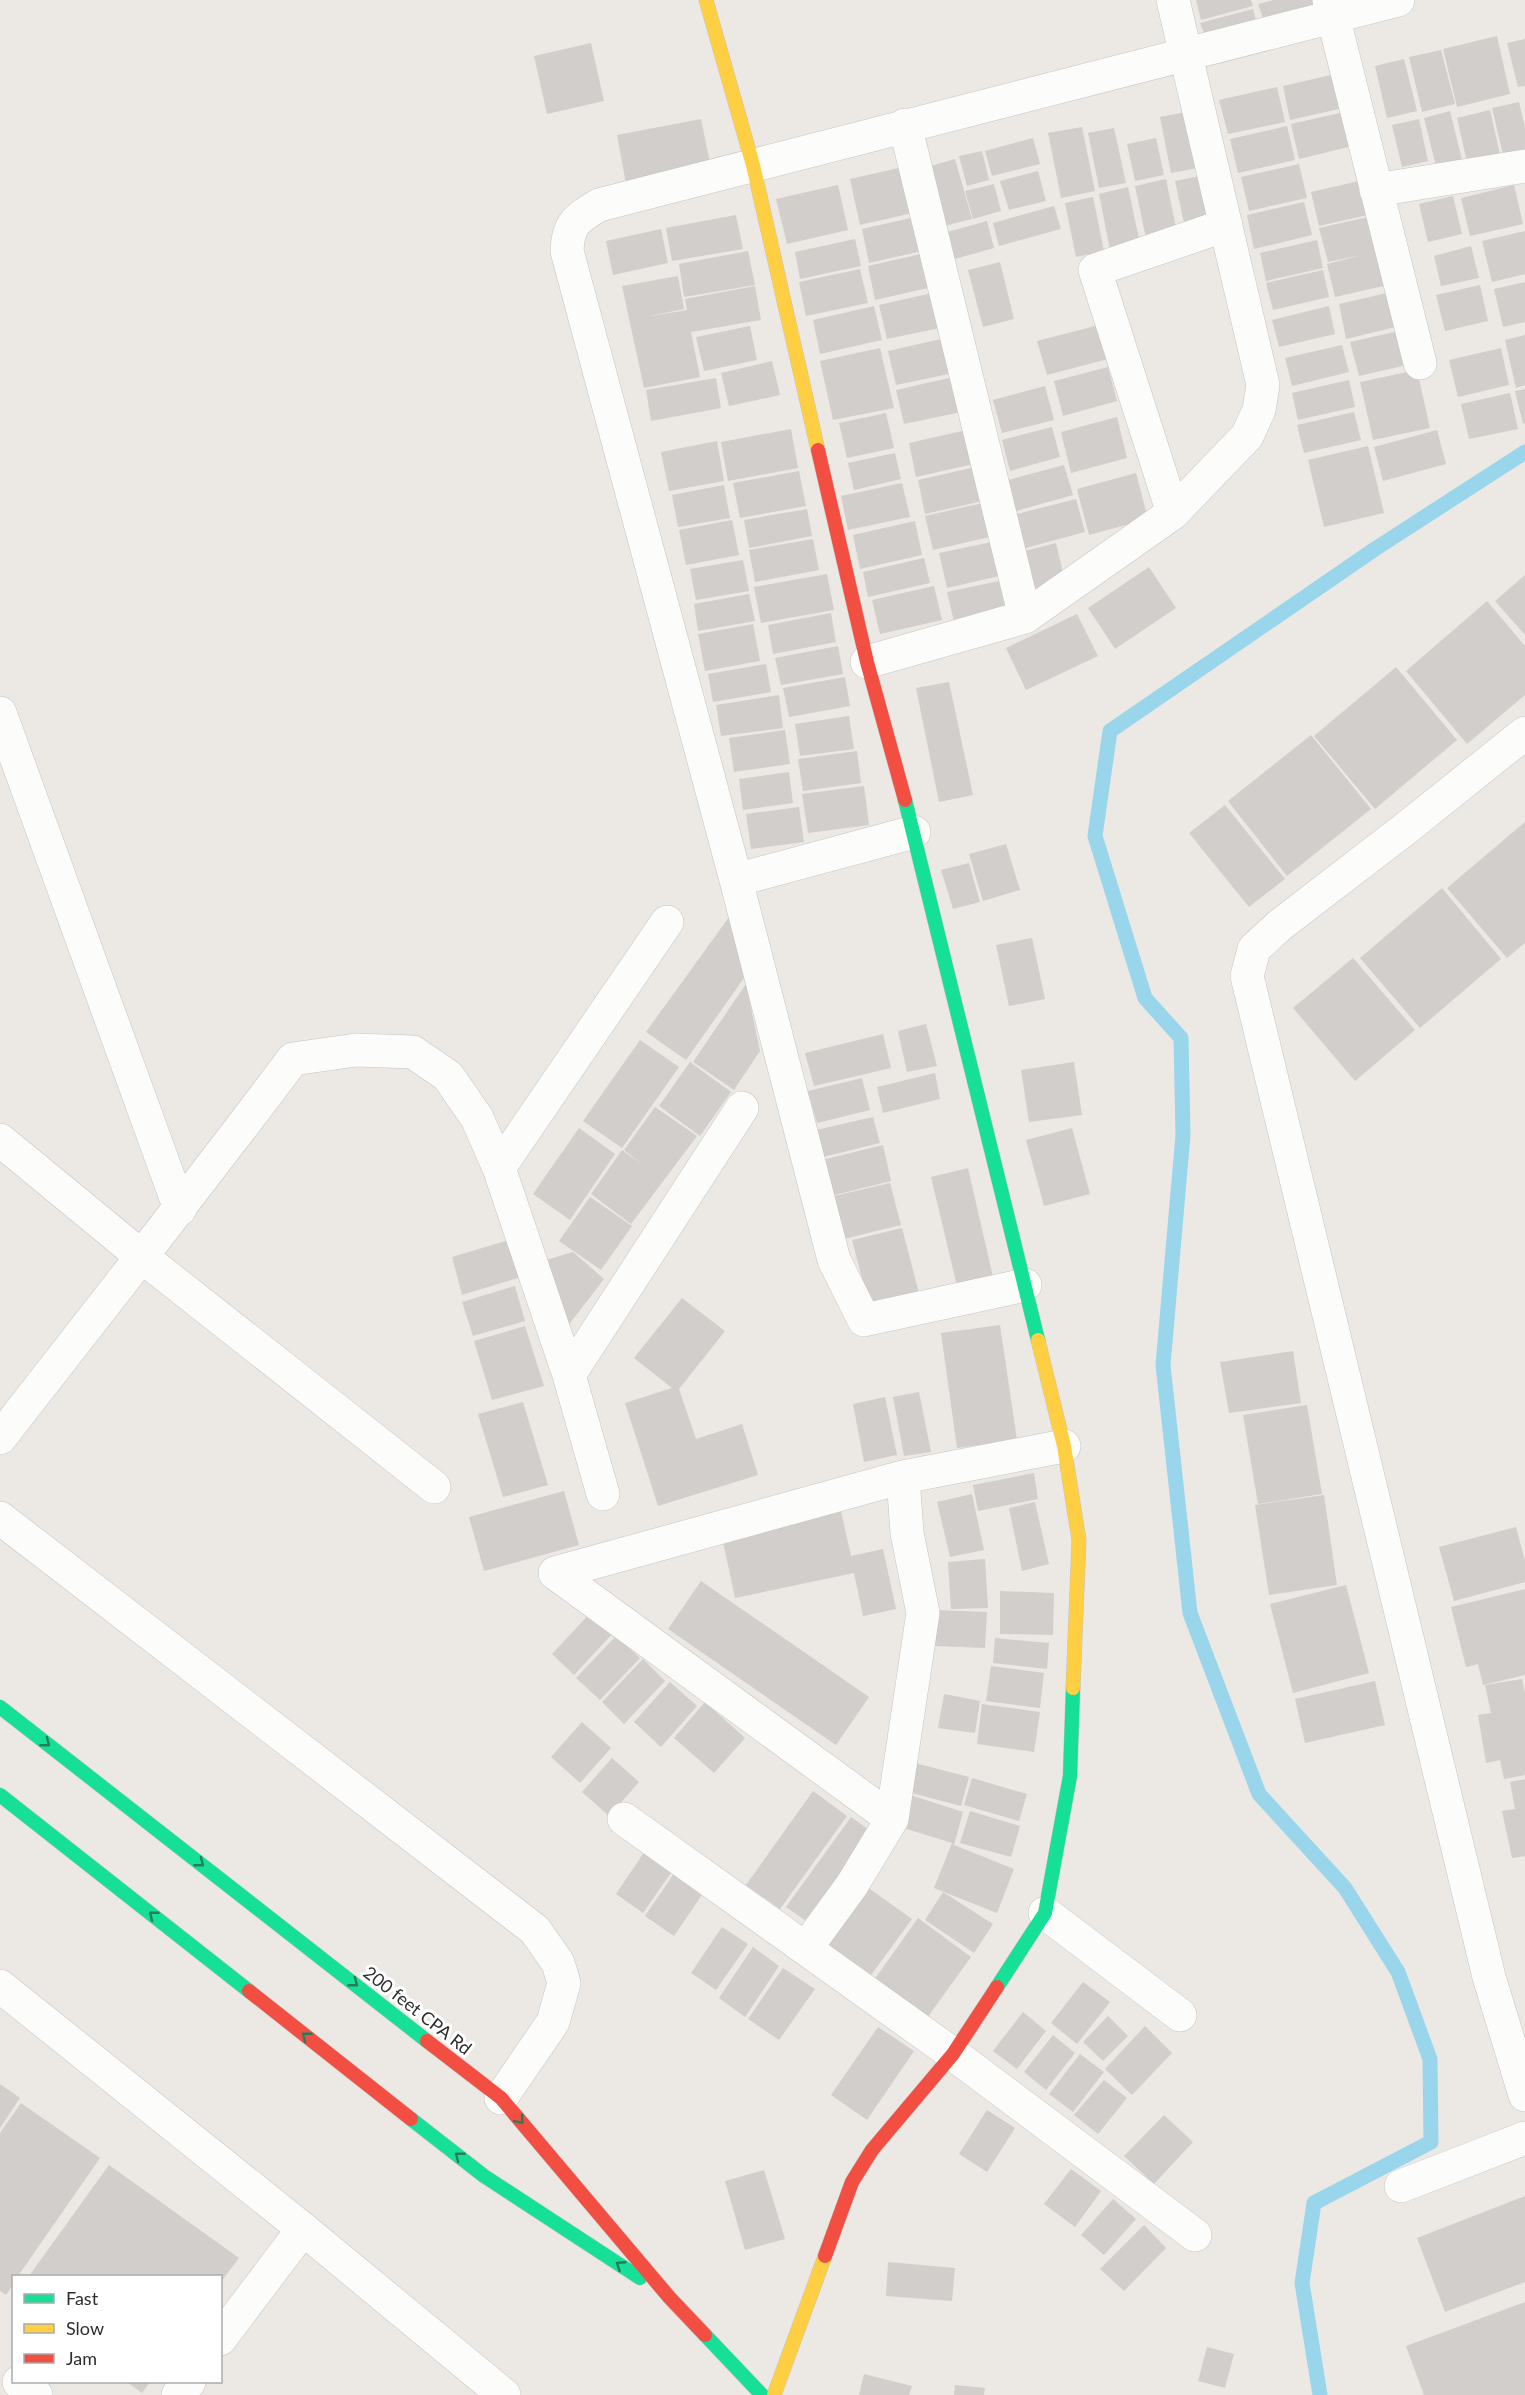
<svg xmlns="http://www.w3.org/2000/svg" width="1525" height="2395" font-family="Lato,sans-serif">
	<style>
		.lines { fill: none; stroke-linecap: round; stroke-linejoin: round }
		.stream { stroke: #99d6ec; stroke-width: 15 }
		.building { fill: #d1cecb }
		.street-casing { stroke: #c5c4c5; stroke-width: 34 }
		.fast-casing { stroke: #c5c4c5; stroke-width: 15 }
		.slow-casing { stroke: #c5c4c5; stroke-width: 15 }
		.jam-casing { stroke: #c5c4c5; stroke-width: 15 }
		.street { stroke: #fcfcfb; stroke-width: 33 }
		.fast { stroke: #16e098; stroke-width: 14 }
		.slow { stroke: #ffcf43; stroke-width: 14 }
		.jam { stroke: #f24e42; stroke-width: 14 }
		.oneway { stroke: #237e5e }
		.labels { text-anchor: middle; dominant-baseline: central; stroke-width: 6; stroke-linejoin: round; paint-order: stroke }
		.street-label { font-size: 18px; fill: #2e2e2e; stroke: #fff }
	</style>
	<rect width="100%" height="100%" fill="#ece8e4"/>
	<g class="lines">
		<path class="stream" d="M1320 2395 1302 2283 1314 2203 1431 2142 1430 2059 1398 1972 1345 1888 1259 1794 1190 1613 1163 1365 1183 1135 1181 1038 1145 998 1095 836 1110 731 1375 549 1525 452"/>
	</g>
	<path class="building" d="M1196 0H1251L1253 6 1201 20Z
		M1274 0H1313L1318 17 1267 30 1258 4Z
		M1253 9 1259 32 1208 44 1200 23Z
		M1497 36 1510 94 1457 107 1443 49Z
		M1525 39V86L1518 87 1507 43Z
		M591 43 604 101 547 114 534 56Z
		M1441 50 1455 104 1422 112 1409 57Z
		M1404 59 1417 111 1387 118 1375 66Z
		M1340 73 1348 107 1290 120 1283 86Z
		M1277 87 1285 122 1228 134 1219 100Z
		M1519 102 1525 128V150L1503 155 1492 108Z
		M1490 110 1500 154 1467 162 1457 118Z
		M1191 111 1203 167 1171 173 1160 117Z
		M1349 111 1357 145 1299 159 1291 124Z
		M1450 111 1462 160 1436 166 1424 118Z
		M701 119 711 168 626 184 617 135Z
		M1419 119 1428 161 1402 167 1392 125Z
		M1287 126 1295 160 1238 173 1230 139Z
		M1082 127 1095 191 1061 198 1048 133Z
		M1114 128 1126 183 1099 188 1088 133Z
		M1033 138 1040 164 992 176 985 151Z
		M1156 138 1164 175 1135 181 1127 144Z
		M982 151 989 180 967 186 959 156Z
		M955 159 972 219 940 227 924 168Z
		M1299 164 1307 198 1249 211 1241 177Z
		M912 165 921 211 860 225 850 179Z
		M1038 171 1046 201 1009 210 1000 181Z
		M1209 174 1220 224 1186 232 1175 181Z
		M1166 179 1177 232 1146 238 1135 186Z
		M1368 179 1376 213 1319 226 1311 192Z
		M994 184 1001 211 973 219 965 191Z
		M838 185 848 230 787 244 776 199Z
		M1514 185 1523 224 1470 236 1461 198Z
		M1128 187 1141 248 1111 255 1099 194Z
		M1453 196 1462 234 1428 242 1419 204Z
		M1093 197 1104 251 1076 257 1065 203Z
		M1304 202 1312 235 1254 249 1247 215Z
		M1054 206 1061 229 999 246 993 223Z
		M736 215 743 249 672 261 666 228Z
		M924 215 931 249 869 263 862 229Z
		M1377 215 1392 284 1335 297 1327 264 1362 255 1328 262 1319 228Z
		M987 221 994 248 951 260 944 233Z
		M661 229 668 263 613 275 606 241Z
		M1525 231V274L1492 282 1482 241Z
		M855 239 861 266 800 279 795 252Z
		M1317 240 1323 268 1266 281 1260 253Z
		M1471 246 1479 278 1441 286 1434 256Z
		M748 251 755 285 684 297 679 264Z
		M929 252 937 286 875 300 868 266Z
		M1000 262 1014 319 983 327 968 270Z
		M860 269 868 303 806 316 799 282Z
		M1323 270 1329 297 1273 310 1266 283Z
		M678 276 684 309 645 317 687 310 685 299 755 286 761 320 691 332 700 377 644 388 622 286Z
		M1525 282V322L1503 327 1494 289Z
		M1480 285 1488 321 1445 331 1436 295Z
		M941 291 949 326 887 339 879 305Z
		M1396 291 1404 325 1346 339 1339 304Z
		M874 306 882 340 820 354 813 320Z
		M1329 306 1335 334 1279 347 1272 320Z
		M1099 325 1108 359 1047 375 1037 341Z
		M750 326 757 360 704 371 696 337Z
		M1408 329 1416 363 1359 376 1350 342Z
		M1525 335V385L1516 388 1505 340Z
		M950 337 958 372 896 385 888 351Z
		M1342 345 1349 372 1292 386 1285 358Z
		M880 348 894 408 833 420 820 361Z
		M1501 348 1509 385 1458 397 1449 360Z
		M772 361 780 395 729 406 721 373Z
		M1108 367 1117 401 1063 416 1054 381Z
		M1417 370 1430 428 1373 440 1360 382Z
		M958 376 966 411 904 424 896 390Z
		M716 378 721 408 651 421 646 390Z
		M1349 380 1355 407 1298 420 1292 393Z
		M1045 386 1054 420 1002 433 993 400Z
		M1525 389V423L1523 424 1515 391Z
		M1510 393 1518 429 1469 439 1461 404Z
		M1354 412 1361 440 1304 453 1297 425Z
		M886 413 894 448 847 458 839 423Z
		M1117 417 1127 458 1071 473 1061 432Z
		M1052 427 1060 457 1010 471 1002 440Z
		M791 429 798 468 728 481 721 442Z
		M971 429 978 463 916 477 909 443Z
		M1437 430 1446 464 1383 481 1374 447Z
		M717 441 724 481 669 491 661 452Z
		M1368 446 1384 513 1324 527 1308 460Z
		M895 453 901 479 854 490 848 463Z
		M1064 465 1073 495 1016 511 1008 480Z
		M980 466 987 500 925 514 918 480Z
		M799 471 806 506 740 518 733 483Z
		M1136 473 1148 519 1089 535 1077 489Z
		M902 483 910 517 848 530 841 496Z
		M724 485 730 518 678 527 672 495Z
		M1076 499 1085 532 1022 549 1013 515Z
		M987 502 994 536 933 550 925 516Z
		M807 509 812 536 749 548 744 520Z
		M732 520 739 555 686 565 679 530Z
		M915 521 922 555 860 569 853 535Z
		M813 539 819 570 755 582 749 550Z
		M992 542 999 576 947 588 939 553Z
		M1056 543 1065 581 1029 596 1017 553Z
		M924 558 930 583 868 597 863 572Z
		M743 560 749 591 696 600 690 569Z
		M1149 567 1176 608 1115 649 1088 608Z
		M827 574 834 610 761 623 754 587Z
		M1525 575V635L1495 601Z
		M999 581 1007 615 955 626 947 592Z
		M934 586 942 620 880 634 872 600Z
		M749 594 755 621 698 631 694 604Z
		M1487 601 1525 646V695L1467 744 1406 671Z
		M831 613 836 642 773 654 768 625Z
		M1077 614 1098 656 1026 690 1006 648Z
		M753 624 760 661 705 671 698 634Z
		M838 646 843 674 781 685 775 658Z
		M766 664 771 692 713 702 708 674Z
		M1396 667 1457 740 1375 809 1314 736Z
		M845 677 850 706 789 717 783 688Z
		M949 682 973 795 939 802 916 688Z
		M779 695 783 728 721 736 716 705Z
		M849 716 854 749 800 756 795 724Z
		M785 730 790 764 734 772 729 738Z
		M1311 735 1371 809 1287 876 1228 801Z
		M857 751 861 783 803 791 798 759Z
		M789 772 793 803 743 810 739 779Z
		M864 786 869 825 808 833 802 794Z
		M1225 805 1285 879 1249 907 1189 833Z
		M799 807 804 842 751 849 746 814Z
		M1525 822V943L1507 958 1447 888Z
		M1006 844 1020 890 983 901 969 854Z
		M969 863 980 902 953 909 941 870Z
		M1442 888 1501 959 1420 1028 1360 958Z
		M737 906 744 978 686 1060 646 1032Z
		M1032 938 1045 999 1009 1006 996 945Z
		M1353 958 1415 1030 1355 1081 1293 1008Z
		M746 984 760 1051 734 1090 693 1062Z
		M926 1024 937 1066 907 1072 898 1031Z
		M883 1034 891 1068 814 1086 805 1053Z
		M640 1040 679 1067 622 1148 583 1121Z
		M690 1062 731 1092 700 1136 659 1106Z
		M1074 1062 1082 1115 1029 1122 1021 1070Z
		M935 1073 940 1099 883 1113 877 1087Z
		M862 1078 870 1110 817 1123 808 1091Z
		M655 1107 697 1136 631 1224 591 1194 622 1150 644 1166 624 1150Z
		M873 1117 880 1143 823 1157 816 1130Z
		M579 1128 615 1154 570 1220 533 1194Z
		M1072 1128 1090 1194 1044 1206 1026 1140Z
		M883 1145 891 1181 831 1196 822 1160Z
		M968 1168 993 1277 957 1286 931 1177Z
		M890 1183 901 1225 840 1240 830 1197Z
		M590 1197 632 1226 601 1270 559 1241Z
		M902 1228 920 1297 870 1309 852 1240Z
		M509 1240 521 1277 462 1295 452 1257Z
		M573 1252 604 1279 567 1327 546 1260Z
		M515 1286 525 1321 473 1336 462 1302Z
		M682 1298 725 1331 679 1389 696 1439 742 1424 758 1475 658 1506 625 1403 672 1388 634 1358Z
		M1000 1325 1017 1440 957 1448 941 1333Z
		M525 1326 544 1386 492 1400 474 1341Z
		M1293 1351 1301 1403 1229 1413 1220 1362Z
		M919 1392 931 1452 904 1456 893 1397Z
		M885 1397 897 1455 864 1462 853 1404Z
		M523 1402 548 1485 503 1497 478 1414Z
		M1307 1405 1322 1494 1258 1504 1243 1415Z
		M1034 1473 1038 1499 978 1511 973 1485Z
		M564 1491 579 1545 484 1571 469 1517Z
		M972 1494 984 1550 950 1557 937 1502Z
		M1324 1495 1337 1585 1269 1595 1255 1505Z
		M1035 1502 1049 1564 1022 1571 1009 1508Z
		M841 1511 851 1556 883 1549 896 1609 863 1616 854 1573 735 1598 722 1537Z
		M1516 1527 1525 1561V1582L1454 1601 1439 1547Z
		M985 1559 988 1608 951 1609 948 1562Z
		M701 1581 869 1697 836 1745 668 1629Z
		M1346 1585 1369 1673 1293 1693 1270 1604Z
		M1525 1589V1675L1483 1685 1478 1664 1466 1667 1451 1607Z
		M1000 1591 1054 1593 1053 1635 1000 1634Z
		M594 1609 616 1630 574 1675 552 1654Z
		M936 1610 987 1612 985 1648 935 1646Z
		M616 1636 640 1658 600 1700 576 1678Z
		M995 1638 1049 1643 1047 1669 993 1663Z
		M643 1659 665 1681 624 1724 602 1702Z
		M991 1666 1044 1673 1040 1708 986 1701Z
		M1522 1679 1525 1693V1775L1504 1779 1500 1760 1486 1763 1478 1715 1491 1713 1485 1685Z
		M1375 1681 1385 1725 1305 1743 1295 1699Z
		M670 1682 697 1706 661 1747 634 1722Z
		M944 1694 980 1701 975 1733 938 1728Z
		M705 1702 745 1738 714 1773 674 1738Z
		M982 1704 1040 1712 1034 1752 977 1744Z
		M582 1722 611 1748 580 1783 551 1757Z
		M612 1758 639 1782 609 1816 582 1792Z
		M915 1763 969 1777 961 1806 908 1792Z
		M972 1778 1027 1794 1019 1821 964 1805Z
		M1525 1779V1856L1512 1858 1502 1811 1515 1809 1510 1782Z
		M813 1791 847 1816 780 1909 746 1885Z
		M904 1793 963 1812 954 1845 1014 1869 997 1913 934 1888 952 1843 894 1825Z
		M970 1811 1020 1826 1011 1857 960 1843Z
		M851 1817 879 1837 815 1927 786 1907Z
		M645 1851 673 1870 643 1913 616 1894Z
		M677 1869 706 1889 674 1936 645 1916Z
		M860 1882 912 1919 869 1978 818 1941Z
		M943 1892 993 1924 974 1953 925 1920Z
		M918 1918 971 1957 927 2018 874 1980Z
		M722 1927 748 1944 716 1990 691 1973Z
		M753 1947 779 1966 745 2017 719 1998Z
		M783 1968 815 1989 779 2040 748 2019Z
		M1083 1982 1110 2002 1077 2044 1051 2023Z
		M1023 2012 1046 2031 1017 2069 993 2051Z
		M1108 2016 1128 2036 1103 2061 1083 2042Z
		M1145 2026 1172 2053 1132 2095 1105 2069Z
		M878 2027 914 2051 867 2120 831 2095Z
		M1053 2035 1075 2053 1046 2090 1024 2072Z
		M1080 2054 1104 2072 1073 2112 1049 2094Z
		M1104 2080 1127 2098 1098 2134 1074 2115Z
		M0 2084 20 2098 0 2128Z
		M21 2103 100 2158 18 2276H14V2283L6 2295 0 2291V2133Z
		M987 2110 1015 2128 987 2172 959 2154Z
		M1164 2115 1193 2142 1154 2184 1124 2156Z
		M109 2165 239 2258 220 2283V2276H29Z
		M1071 2169 1101 2191 1075 2227 1044 2204Z
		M764 2170 785 2239 745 2250 725 2181Z
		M1525 2196V2282L1445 2312 1417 2238Z
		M1113 2199 1136 2219 1104 2255 1081 2235Z
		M1144 2225 1166 2248 1124 2291 1100 2269Z
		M888 2262 955 2268 952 2301 886 2296Z
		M1525 2302V2395H1424L1406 2346Z
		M1207 2347 1234 2354 1225 2388 1198 2381Z
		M864 2374 912 2386 909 2395H859Z
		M127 2382H150L142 2393Z
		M955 2385 985 2388 984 2395H954Z"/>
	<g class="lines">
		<defs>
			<path id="street" d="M1329 0 1420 363
				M905 125 1025 617
				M1376 190 1525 166
				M1173 513 1095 270 1226 225
				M867 662 1025 617 1173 513 1247 436 1259 410 1263 385 1173 0
				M0 713 180 1209
				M1525 733 1405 829 1280 925 1254 949 1247 976 1489 1977 1525 2095
				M736 880 914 832
				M667 922 499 1168 569 1375 742 1108
				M0 1140 141 1256 434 1487
				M1025 1285 864 1320 834 1260 736 880 567 251C568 224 576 219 599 205L1398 0
				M569 1375 603 1494
				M0 1438C98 1312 197 1187 293 1059L356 1050 413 1052 448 1076 477 1118 499 1168
				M0 1518 535 1930 558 1963 564 1983 553 2022 501 2098
				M555 1573 903 1477 1064 1446
				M555 1573 892 1819
				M624 1819 953 2054 1195 2235
				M1045 1913 1180 2015
				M806 1948 852 1885 892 1819 923 1613 907 1533 903 1477
				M0 1986 303 2229 504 2395
				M1401 2186 1525 2138
				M220 2339 303 2229
				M19 2382 36 2395
				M178 2395 189 2382"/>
			<path id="fast" d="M905 800 1038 1340
				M0 1707 427 2041
				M0 1795 249 1991
				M997 1987 1045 1913 1070 1776 1073 1688
				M411 2119 484 2176 640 2278
				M705 2335 762 2395"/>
			<path id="slow" d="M706 0 753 165 818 450
				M1038 1340 1064 1446 1079 1540 1073 1688
				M774 2395 825 2256"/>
			<path id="jam" d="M818 450 867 662 905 800
				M249 1991 411 2119
				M427 2041 501 2098 669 2297 705 2335
				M825 2256 852 2182 872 2150 953 2054 997 1987"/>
		</defs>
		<use href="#street" class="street-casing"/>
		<use href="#fast" class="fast-casing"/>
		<use href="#slow" class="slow-casing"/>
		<use href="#jam" class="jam-casing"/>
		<use href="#street" class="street"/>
		<use href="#fast" class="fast"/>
		<use href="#slow" class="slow"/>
		<use href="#jam" class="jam"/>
	</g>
	<defs><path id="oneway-chevron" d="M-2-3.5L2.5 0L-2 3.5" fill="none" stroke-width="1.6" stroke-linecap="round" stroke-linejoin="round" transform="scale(1.5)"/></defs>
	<g class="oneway">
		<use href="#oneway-chevron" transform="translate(46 1743) rotate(38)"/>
		<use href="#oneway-chevron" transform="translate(200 1863) rotate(38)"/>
		<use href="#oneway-chevron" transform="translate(153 1915) rotate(-142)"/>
		<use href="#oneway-chevron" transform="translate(354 1983) rotate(38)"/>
		<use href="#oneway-chevron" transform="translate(306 2036) rotate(-142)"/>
		<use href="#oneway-chevron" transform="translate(520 2120) rotate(50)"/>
		<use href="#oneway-chevron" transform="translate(459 2156) rotate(-142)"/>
		<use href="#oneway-chevron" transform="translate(620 2265) rotate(-147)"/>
	</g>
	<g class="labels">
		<g class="street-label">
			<text transform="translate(418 2010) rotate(38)">200 feet CPA Rd</text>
		</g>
	</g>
	<rect x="12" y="2275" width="210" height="108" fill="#ffffff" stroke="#ababab" stroke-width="1.5"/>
	<rect x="24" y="2294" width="30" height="9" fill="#16e098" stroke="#ababab" stroke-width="1.5"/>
	<text x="66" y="2305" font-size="18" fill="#2e2e2e">Fast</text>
	<rect x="24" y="2324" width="30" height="9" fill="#ffcf43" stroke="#ababab" stroke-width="1.5"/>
	<text x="66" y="2335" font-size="18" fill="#2e2e2e">Slow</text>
	<rect x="24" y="2354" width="30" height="9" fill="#f24e42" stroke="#ababab" stroke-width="1.5"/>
	<text x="66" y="2365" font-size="18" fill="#2e2e2e">Jam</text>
</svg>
